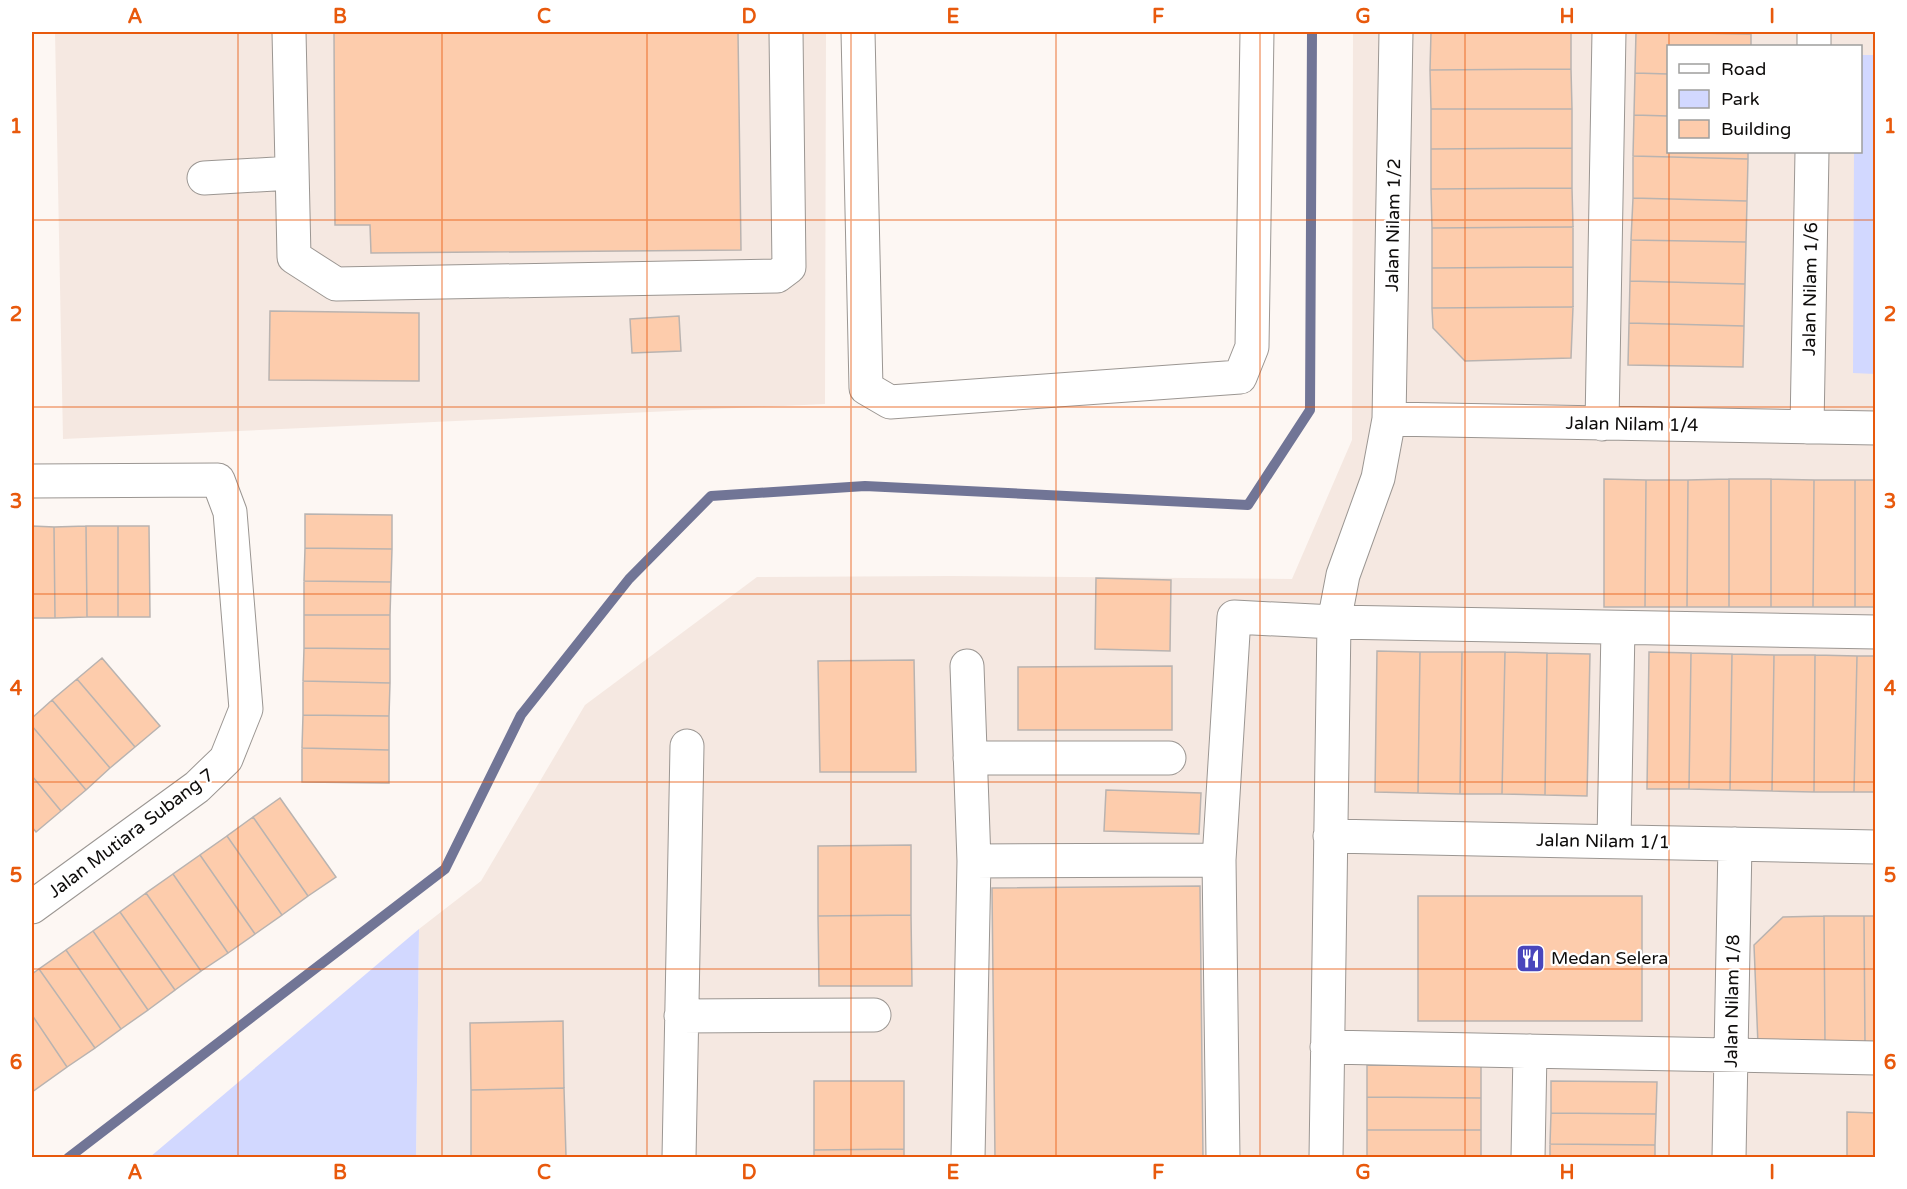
<svg xmlns="http://www.w3.org/2000/svg" width="1907" height="1189" font-family="'Varela Round',sans-serif">
	<style>
		.built { fill: #f5e8e1; fill-rule: evenodd }
		.green { fill: #d2d8ff }
		.lines { fill: none; stroke-linecap: round; stroke-linejoin: round }
		.stream { stroke: #717596; stroke-width: 10 }
		.building { fill: #fdccac; stroke: #b9b3b0; stroke-width: 1.5 }
		.minor-casing { stroke: #9b9692; stroke-width: 35 }
		.minor { stroke: #fff; stroke-width: 33 }
		.grid { fill: none; stroke: #e8590c; stroke-width: 1.5; stroke-opacity: 0.55 }
		.labels { text-anchor: middle; dominant-baseline: central; stroke-width: 4.5; stroke-linejoin: round; paint-order: stroke }
		.street-label { font-size: 18px; fill: #0e0c0b; stroke: #fff }
		.poi-label { font-size: 18px; fill: #0e0c0b; stroke: #fff; text-anchor: start }
		.neatline { fill: none; stroke: #e8590c; stroke-width: 2 }
		.grid-label { font-size: 20px; text-anchor: middle; font-weight: bold; fill: #e8590c }
	</style>
	<rect width="100%" height="100%" fill="#fdf7f3"/>
	<path class="built" d="M55 32H826L825 404 63 439Z
		M1353 32H1875V1157L416 1158 419 929 481 881 585 705 757 577 950 576 1292 579 1352 440ZM1668 46H1860V152H1668Z"/>
	<path class="green" d="M1861 55H1876L1875 374 1853 373 1854 152H1860Z
		M419 929 416 1157H150Z"/>
	<g class="lines">
		<path class="stream" d="M68 1158 445 869 521 715 629 579 711 496 865 486 1248 505 1310 410 1312 32"/>
	</g>
	<path class="building" d="M334 32H738L741 250 371 253 370 225H335Z
		M1431 32H1571V69L1430 70Z
		M1636 32 1751 34V46H1668V74L1635 73Z
		M1655 32H1751V34Z
		M1571 69 1572 109H1431L1430 70Z
		M1635 73 1668 74V116L1634 115Z
		M1431 109H1572V148L1431 149Z
		M1634 115 1668 116V152H1748V159L1633 156Z
		M1572 148V188L1431 189V149Z
		M1633 156 1748 159 1747 201 1633 198Z
		M1572 188 1573 227 1432 228 1431 189Z
		M1633 198 1747 201 1746 242 1631 240Z
		M1573 227V267L1432 268V228Z
		M1631 240 1746 242 1745 284 1630 281Z
		M1573 267V307L1432 308V268Z
		M1630 281 1745 284 1744 326 1629 323Z
		M1573 307 1571 358 1465 361 1433 328 1432 308Z
		M270 311 419 313V381L269 380Z
		M679 316 681 351 632 353 630 319Z
		M1629 323 1744 326 1743 367 1628 365Z
		M1604 479 1646 480 1645 607H1604Z
		M1729 479V607H1687L1688 480Z
		M1729 479H1771V607H1729Z
		M1771 479 1814 480 1813 607H1771Z
		M1646 480H1688L1687 607H1645Z
		M1814 480H1855V607H1813Z
		M1855 480H1876V607H1855Z
		M305 514 392 515V549L305 548Z
		M32 526 54 527 55 618H32Z
		M86 526H118V617H87Z
		M86 526 87 617 55 618 54 527Z
		M118 526H149L150 617H118Z
		M305 548 392 549 391 582 304 581Z
		M1096 578 1171 580 1170 651 1095 649Z
		M304 581 391 582 390 615H304Z
		M304 615H390V649L304 648Z
		M304 648 390 649V683L303 681Z
		M1377 651 1420 652 1418 793 1375 792Z
		M1420 652H1462L1460 794 1418 793Z
		M1462 652H1505L1502 794H1460Z
		M1505 652 1547 653 1545 795 1502 794Z
		M1649 652 1691 653 1689 789H1647Z
		M1547 653 1590 654 1587 796 1545 795Z
		M1691 653 1732 654 1730 790 1689 789Z
		M1732 654 1774 655 1772 791 1730 790Z
		M1774 655H1815L1814 792 1772 791Z
		M1815 655 1857 656 1854 792H1814Z
		M1857 656H1876V792H1854Z
		M102 658 160 726 135 747 77 679Z
		M914 660 916 772H820L818 661Z
		M1172 666V730H1018V667Z
		M77 679 135 747 110 768 52 700Z
		M303 681 390 683 389 716 303 715Z
		M52 700 110 768 86 790 32 726V718Z
		M303 715 389 716V750L302 748Z
		M32 726 86 790 61 811 32 776Z
		M302 748 389 750V783L302 782Z
		M32 776 61 811 36 832 32 827Z
		M1106 790 1201 793 1199 834 1104 831Z
		M280 798 336 877 308 896 253 817Z
		M253 817 308 896 282 915 227 836Z
		M227 836 282 915 255 934 200 855Z
		M911 845V915L818 916V846Z
		M200 855 255 934 228 953 173 874Z
		M173 874 228 953 201 971 146 893Z
		M1200 886 1203 1158H995L992 888Z
		M146 893 201 971 175 990 120 912Z
		M1418 896H1642V1021H1418Z
		M120 912 175 990 148 1010 93 931Z
		M911 915 912 986H819L818 916Z
		M1824 916 1825 1044 1758 1045 1754 945 1783 917Z
		M1824 916H1864L1865 1044H1825Z
		M1864 916H1876V1044H1865Z
		M93 931 148 1010 121 1029 66 950Z
		M66 950 121 1029 95 1048 39 969Z
		M39 969 95 1048 67 1067 32 1015V974Z
		M32 1015 67 1067 32 1092Z
		M563 1021 564 1088 471 1090 470 1023Z
		M1367 1065 1481 1066V1098L1367 1097Z
		M814 1081H904V1149L814 1150Z
		M1551 1081 1657 1082 1656 1114 1551 1113Z
		M564 1088 566 1156 471 1157V1090Z
		M1367 1097 1481 1098V1130H1367Z
		M1847 1112 1876 1113V1158H1847Z
		M1551 1113 1656 1114 1655 1145 1550 1144Z
		M1367 1130H1481V1158H1367Z
		M1550 1144 1655 1145V1158H1550Z
		M904 1149V1158H814V1150Z"/>
	<g class="lines">
		<defs>
			<path id="minor" d="M289 32 294 257 336 284 777 276 789 267 786 32
				M858 32 866 388 890 402 1240 377 1252 347 1257 32
				M1814 46V32
				M204 178 292 173
				M1389 419 1876 428
				M1602 424 1609 32
				M1807 427 1812 152
				M32 481 218 480 230 512 246 709 226 759 197 787 32 907
				M967 666 974 861 968 1158
				M970 758H1169
				M1330 836 1876 847
				M1614 841 1618 628
				M1219 860 1234 617 1334 622 1876 632
				M974 861 1219 860 1223 1158
				M681 1016 874 1015
				M1327 1047 1876 1058
				M679 1158 687 746
				M1326 1158 1334 622 1343 575 1378 478 1389 419 1396 32
				M1528 1158 1530 1051
				M1729 1158 1735 844"/>
		</defs>
		<use href="#minor" class="minor-casing"/>
		<use href="#minor" class="minor"/>
	</g>
	<path class="grid" d="M238 32V1158M442 32V1158M647 32V1158M851 32V1158M1056 32V1158M1260 32V1158M1465 32V1158M1669 32V46M1669 152V1158M32 220H1876M32 407H1876M32 594H1876M32 782H1876M32 969H1876"/>
	<defs>
		<symbol id="restaurant-square" viewBox="-11 -11 22 22"><rect x="-9" y="-9" width="18" height="18" rx="4" fill="#4946bc" stroke="#fff"/><path d="M-5-6h1v4h1v-4h1v4h1v-4h1v5L-1.5 .5V6h-2V.5L-5-1ZM5-6V6H3V1.5H1.5Q1.5-4 5-6Z" fill="#fff"/></symbol>
	</defs>
	<g fill-rule="evenodd">
		<use href="#restaurant-square" x="1514" y="942" width="33" height="33"/>
	</g>
	<g class="labels">
		<g class="street-label">
			<text transform="translate(1393 225) rotate(-89)">Jalan Nilam 1/2</text>
			<text transform="translate(1810 289) rotate(-89)">Jalan Nilam 1/6</text>
			<text transform="translate(1632 424) rotate(1)">Jalan Nilam 1/4</text>
			<text transform="translate(131 833) rotate(-37)">Jalan Mutiara Subang 7</text>
			<text transform="translate(1603 841) rotate(1)">Jalan Nilam 1/1</text>
			<text transform="translate(1732 1001) rotate(-89)">Jalan Nilam 1/8</text>
		</g>
		<g class="poi-label">
			<text x="1551" y="958">Medan Selera</text>
		</g>
	</g>
	<rect width="1907" height="1189" fill="none" stroke="#ffffff" stroke-width="66"/>
	<rect x="1667" y="45" width="195" height="108" fill="#ffffff" stroke="#9f9e9d" stroke-width="1.5"/>
	<rect x="1679" y="64" width="30" height="9" fill="#ffffff" stroke="#9f9e9d" stroke-width="1.5"/>
	<text x="1721" y="75" font-size="18" fill="#0e0c0b">Road</text>
	<rect x="1679" y="90" width="30" height="18" fill="#d2d8ff" stroke="#9f9e9d" stroke-width="1.5"/>
	<text x="1721" y="105" font-size="18" fill="#0e0c0b">Park</text>
	<rect x="1679" y="120" width="30" height="18" fill="#fdccac" stroke="#9f9e9d" stroke-width="1.5"/>
	<text x="1721" y="135" font-size="18" fill="#0e0c0b">Building</text>
	<rect x="33" y="33" width="1841" height="1123" class="neatline"/>
	<g class="grid-label">
		<text x="135" y="23">A</text>
		<text x="340" y="23">B</text>
		<text x="544" y="23">C</text>
		<text x="749" y="23">D</text>
		<text x="953" y="23">E</text>
		<text x="1158" y="23">F</text>
		<text x="1363" y="23">G</text>
		<text x="1567" y="23">H</text>
		<text x="1772" y="23">I</text>
		<text x="16" y="133">1</text>
		<text x="1890" y="133">1</text>
		<text x="16" y="321">2</text>
		<text x="1890" y="321">2</text>
		<text x="16" y="508">3</text>
		<text x="1890" y="508">3</text>
		<text x="16" y="695">4</text>
		<text x="1890" y="695">4</text>
		<text x="16" y="882">5</text>
		<text x="1890" y="882">5</text>
		<text x="16" y="1069">6</text>
		<text x="1890" y="1069">6</text>
		<text x="135" y="1179">A</text>
		<text x="340" y="1179">B</text>
		<text x="544" y="1179">C</text>
		<text x="749" y="1179">D</text>
		<text x="953" y="1179">E</text>
		<text x="1158" y="1179">F</text>
		<text x="1363" y="1179">G</text>
		<text x="1567" y="1179">H</text>
		<text x="1772" y="1179">I</text>
	</g>
</svg>
